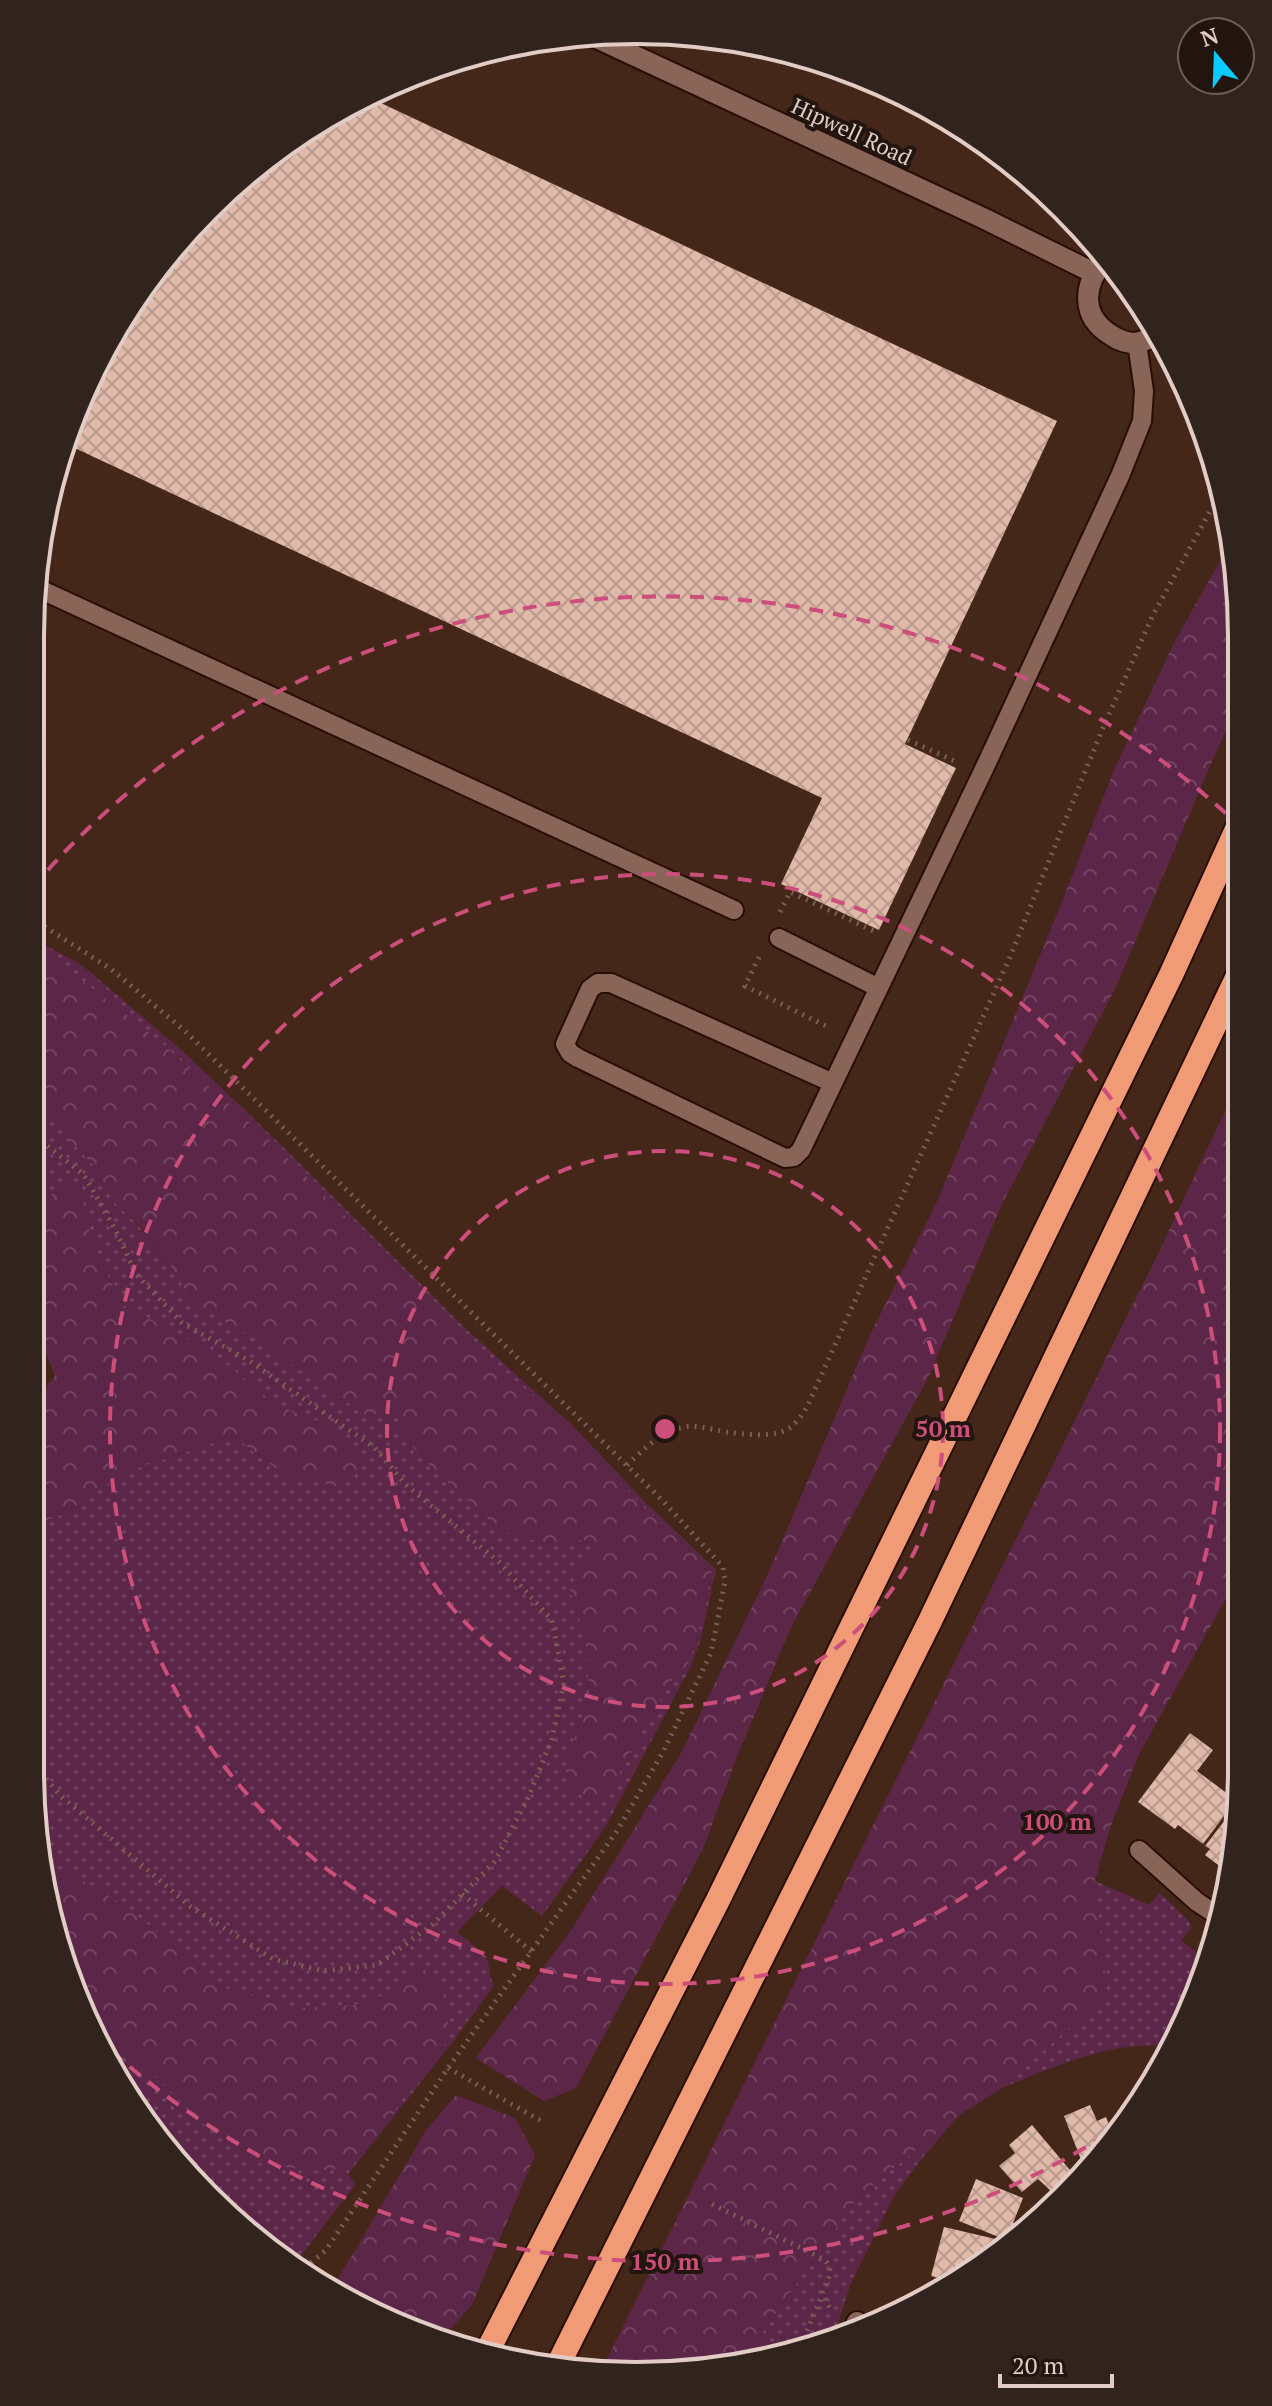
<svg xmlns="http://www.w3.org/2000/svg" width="1272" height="2406" font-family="'PT Serif',serif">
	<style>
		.green { fill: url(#green-dots) }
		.forest { fill: url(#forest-crowns) }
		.building { fill: url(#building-cross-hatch) }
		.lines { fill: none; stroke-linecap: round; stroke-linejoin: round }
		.lane-casing { stroke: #2a0e04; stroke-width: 22 }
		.street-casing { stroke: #2a0e04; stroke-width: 24 }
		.highway-casing { stroke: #2a0e04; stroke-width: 28 }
		.path { stroke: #795e53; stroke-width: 5; stroke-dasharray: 2 6; stroke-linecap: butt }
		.lane { stroke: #886557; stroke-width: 18 }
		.street { stroke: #886557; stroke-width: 20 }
		.highway { stroke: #f19a76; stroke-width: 24 }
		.ring { fill: none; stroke: #cb4e7b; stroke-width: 4; stroke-dasharray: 14 10 }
		.labels { text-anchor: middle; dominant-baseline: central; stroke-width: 8; stroke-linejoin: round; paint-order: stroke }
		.street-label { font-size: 22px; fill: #e1cdc5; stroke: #22140e }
		.rim { fill: none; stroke: #e1cdc5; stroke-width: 4 }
		.centre { fill: #cb4e7b; stroke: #22140e; stroke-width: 4 }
		.ring-label { font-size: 24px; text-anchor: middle; font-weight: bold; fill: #cb4e7b; stroke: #22140e; stroke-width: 8; stroke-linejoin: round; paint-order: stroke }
	</style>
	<defs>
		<pattern id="green-dots" width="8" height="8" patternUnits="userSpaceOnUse" patternTransform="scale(2)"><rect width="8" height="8" fill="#5c2649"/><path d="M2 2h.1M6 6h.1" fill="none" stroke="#734462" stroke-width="1.8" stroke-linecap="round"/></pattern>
		<pattern id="forest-crowns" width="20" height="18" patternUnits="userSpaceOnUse" patternTransform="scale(2)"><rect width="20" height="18" fill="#5c2649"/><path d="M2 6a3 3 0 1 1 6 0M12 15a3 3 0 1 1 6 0" fill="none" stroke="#734462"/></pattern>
		<pattern id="building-cross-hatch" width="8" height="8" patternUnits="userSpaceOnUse" patternTransform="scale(2)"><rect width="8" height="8" fill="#e0b9a9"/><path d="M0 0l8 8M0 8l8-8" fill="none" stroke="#b99a8e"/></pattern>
	</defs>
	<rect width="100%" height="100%" fill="#45271a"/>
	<path class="green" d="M31 937 83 966 187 1055 281 1145 467 1330 573 1426 645 1502 716 1570 700 1642 691 1666 606 1826 542 1916 502 1886 457 1932 487 1957 493 1987 452 2043 348 2174 356 2184 292 2267 156 2139 93 2022 152 2073 209 2129 419 2074 449 2039 401 1985 366 2004 300 2008 223 1988 160 1934 103 1891 45 1862 30 1770V1526L64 1514 128 1471 233 1436 286 1476 340 1487 325 1424 276 1405 226 1364 176 1331 123 1307 92 1241 78 1181 31 1205V1094L63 1133 98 1170 111 1199 137 1224 170 1265 194 1304 243 1332 365 1414 397 1415 406 1438 543 1543 584 1540 593 1547 579 1567 570 1590 585 1635 590 1697 566 1761 612 1786 671 1681 688 1664 697 1638 712 1570 641 1505 571 1429 461 1334 275 1145 149 1032 60 964 31 946Z
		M1095 1881 1149 1905 1160 1893 1189 1921 1191 1929 1181 1941 1200 1955 1215 1944 1179 2038 1173 2047C1118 2038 1053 2067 1002 2088L1107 1994Z
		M958 2116 919 2162 894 2196 851 2283 832 2341 793 2355 746 2363 759 2337 858 2197Z"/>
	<path class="forest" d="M1232 540 1237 556V707L1216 752 1114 991 1002 1204 928 1378 791 1627 735 1762 703 1849 576 2088 544 2101 476 2058 570 1932 680 1755 768 1574 871 1333 935 1206 1045 944 1115 768 1176 639Z
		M31 946 60 964 149 1032 275 1145 461 1334 571 1429 641 1505 712 1570 697 1638 688 1664 671 1681 612 1786 597 1801 566 1790V1761L590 1697 585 1635 570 1590 579 1567 592 1546 584 1540 543 1543 501 1531 423 1459 406 1438 397 1415 365 1414 243 1332 194 1304 170 1265 138 1224 111 1199 98 1170 63 1133 31 1094Z
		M1238 1083 1240 1573 1138 1756 1109 1831 1095 1881 1107 1994 1002 2088 958 2116 858 2197 759 2337 746 2363 676 2375 603 2367 1158 1254Z
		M78 1181 92 1241 123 1307 176 1331 226 1364 276 1405 325 1424 356 1447 361 1465 354 1477 340 1487 286 1476 233 1436 128 1471 64 1514 34 1525 41 1501 39 1454 30 1432V1405L55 1376 34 1321 36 1280 31 1239V1205Z
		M45 1862 103 1891 160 1934 223 1988 300 2008 366 2004 401 1985 421 1967C447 1983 448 2010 449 2039L419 2074 378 2136 349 2167 314 2171 262 2164 209 2129 152 2073 93 2022 62 1965Z
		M456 2095 515 2118 535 2155 472 2305 442 2338 332 2289 427 2129Z"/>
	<path class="building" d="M366 96 1057 421 905 744 956 768 879 930 781 884 822 798 64 443 93 368 156 267 237 180 333 111Z
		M1190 1733 1213 1750 1197 1771 1236 1800 1203 1844 1178 1825 1175 1829 1138 1802Z
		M1235 1807 1240 1811 1230 1874 1205 1855 1210 1849 1205 1846Z
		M1090 2105 1097 2121 1106 2117 1112 2132 1085 2170 1064 2116Z
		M1032 2125 1075 2176 1053 2193 1038 2179 1022 2192 999 2166 1015 2153 1009 2145Z
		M976 2179 1023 2198 1013 2223 1024 2228 1006 2240 959 2221Z
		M944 2227 1000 2240 998 2246 949 2281 931 2276Z"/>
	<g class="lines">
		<defs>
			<path id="lane" d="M33 586 734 910
				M779 938 879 988
				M833 1083 611 983H598L590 989 565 1044 570 1053 578 1058 785 1158 794 1157 801 1150 984 769 1120 476 1142 421 1144 391 1137 343
				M1139 1850 1197 1902 1223 1919"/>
			<path id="street" d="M588 34 985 219 1094 273
				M1105 260C1083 284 1080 316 1111 335 1118 340 1126 343 1135 343 1143 342 1151 338 1159 334
				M853 2333 857 2322"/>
			<path id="highway" d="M485 2356 718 1900 1171 975 1238 827
				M559 2363 930 1621 1238 976"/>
		</defs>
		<use href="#lane" class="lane-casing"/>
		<use href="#street" class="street-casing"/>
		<use href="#highway" class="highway-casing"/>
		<path class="path" d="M908 740 959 763
			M780 912 790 892 876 932
			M31 918 111 969 185 1031 662 1500 723 1567 725 1581 711 1653 663 1752 617 1831 448 2068 326 2250 299 2273
			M759 957 745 986 826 1026
			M627 1465C641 1452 657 1435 677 1429 695 1423 708 1429 726 1432 742 1434 765 1437 781 1432 793 1429 801 1416 807 1407L1010 957 1102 730 1152 617 1220 493
			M30 1761 62 1797 191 1907 273 1959 323 1971 377 1965 432 1925 495 1861 528 1798 552 1739 564 1683 552 1620 499 1562 405 1484 375 1448 248 1360 182 1323 136 1274 115 1229 84 1175 31 1133
			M462 1894 532 1952
			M448 2068 543 2122
			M712 2204 825 2260C836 2273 826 2280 822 2294L831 2310
			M798 2353 822 2295"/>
		<use href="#lane" class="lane"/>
		<use href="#street" class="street"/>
		<use href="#highway" class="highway"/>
	</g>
	<g class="ring">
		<circle cx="665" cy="1429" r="278"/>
		<circle cx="665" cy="1429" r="555"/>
		<path d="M1106 2135A833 833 0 0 1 108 2048M32 888A833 833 0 0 1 1233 820"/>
	</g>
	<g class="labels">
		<g class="street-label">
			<text transform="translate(852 131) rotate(25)">Hipwell Road</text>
		</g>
	</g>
	<path d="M0 0H1272V2406H0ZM636 44H636A592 592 0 0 1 1228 636V1770A592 592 0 0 1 636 2362H636A592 592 0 0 1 44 1770V636A592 592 0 0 1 636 44Z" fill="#31231d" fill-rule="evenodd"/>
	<path class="rim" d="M636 44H636A592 592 0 0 1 1228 636V1770A592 592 0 0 1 636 2362H636A592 592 0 0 1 44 1770V636A592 592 0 0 1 636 44Z"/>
	<circle cx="665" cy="1429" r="12" class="centre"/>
	<g class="ring-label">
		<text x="943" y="1437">50 m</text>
		<text x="1057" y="1830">100 m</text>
		<text x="665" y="2270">150 m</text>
	</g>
	<g transform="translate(1216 56) rotate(341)"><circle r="38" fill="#22140e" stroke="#6e5e57" stroke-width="2"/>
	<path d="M0-6L14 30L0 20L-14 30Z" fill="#09cafa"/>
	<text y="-12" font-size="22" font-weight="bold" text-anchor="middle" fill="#e1cdc5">N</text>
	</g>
	<path d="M1000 2374v12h112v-12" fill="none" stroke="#e1cdc5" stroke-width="4"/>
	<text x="1012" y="2374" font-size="24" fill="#e1cdc5" stroke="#22140e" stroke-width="6" paint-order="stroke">20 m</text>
</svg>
